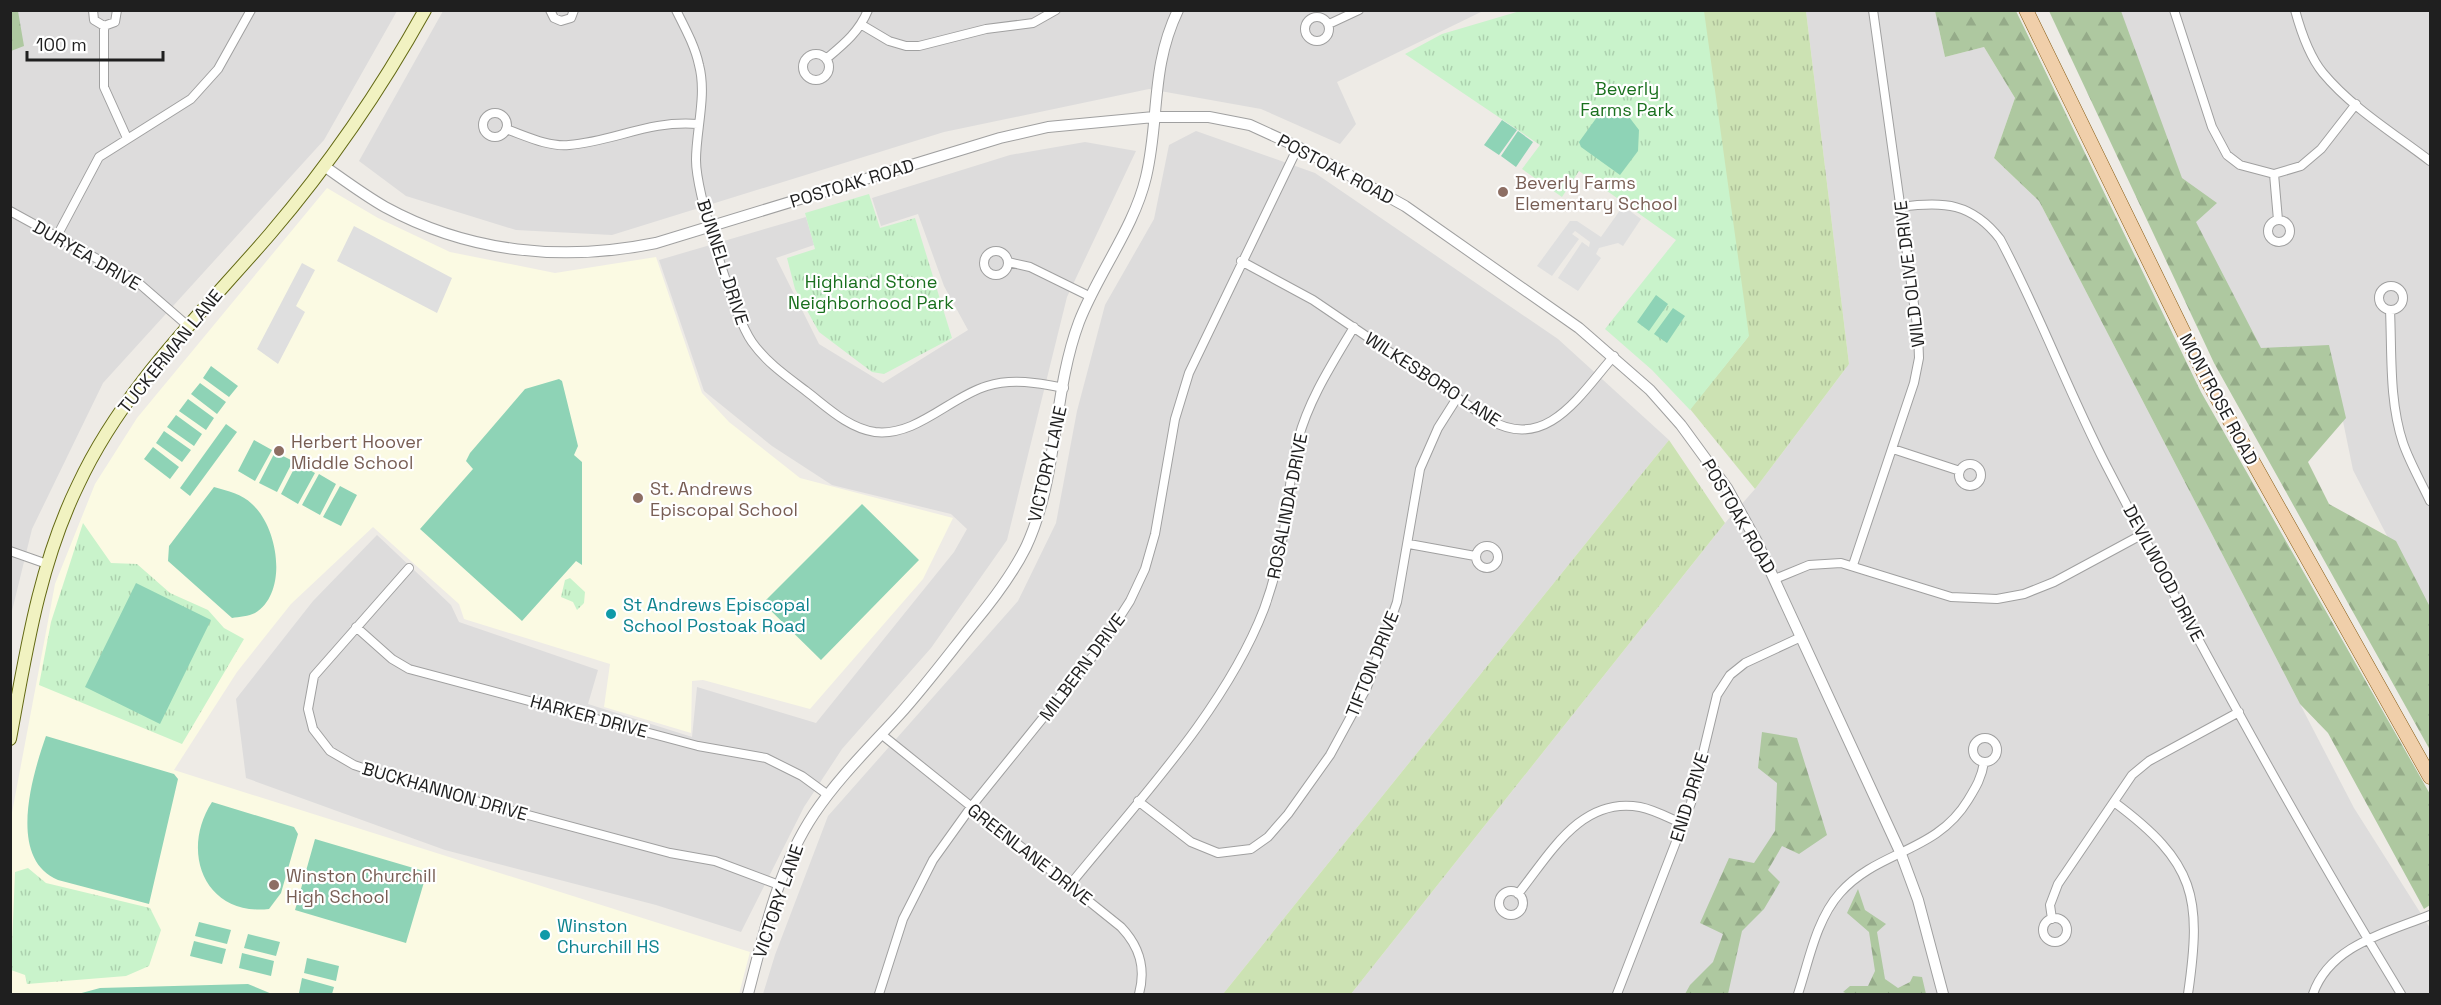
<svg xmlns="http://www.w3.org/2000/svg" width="2441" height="1005" font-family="'Space Grotesk',sans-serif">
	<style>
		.residential { fill: #dddcdc }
		.education { fill: #fbfae3 }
		.grass { fill: url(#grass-tufts) }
		.forest { fill: url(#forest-firs) }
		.park { fill: url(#park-tufts) }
		.pitch { fill: #8ed3b6 }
		.parking { fill: #dfdfdf }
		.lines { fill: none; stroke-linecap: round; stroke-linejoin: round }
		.minor-casing { stroke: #a0a0a0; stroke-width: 10 }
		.tertiary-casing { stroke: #a0a0a0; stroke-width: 12 }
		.secondary-casing { stroke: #636913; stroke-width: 14 }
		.primary-casing { stroke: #875c13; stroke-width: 15 }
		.minor { stroke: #fff; stroke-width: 8 }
		.tertiary { stroke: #fff; stroke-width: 10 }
		.secondary { stroke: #f1f2c1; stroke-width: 12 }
		.primary { stroke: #f0cfaa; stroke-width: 14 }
		.education-dot { fill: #8d6e63; stroke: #fff; stroke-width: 2 }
		.culture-dot { fill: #0f9aa8; stroke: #fff; stroke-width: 2 }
		.labels { text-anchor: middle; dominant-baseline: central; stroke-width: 4.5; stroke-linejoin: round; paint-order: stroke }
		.park-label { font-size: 18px; fill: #1a701e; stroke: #fff }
		.street-label { font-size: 18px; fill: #1f1f1f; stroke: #fff }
		.education-label { font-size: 18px; fill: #785e54; stroke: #fff; text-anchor: start }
		.culture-label { font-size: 18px; fill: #0d838f; stroke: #fff; text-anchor: start }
	</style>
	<defs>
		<pattern id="grass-tufts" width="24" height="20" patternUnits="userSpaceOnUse" patternTransform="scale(1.5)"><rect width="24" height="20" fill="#cce2b3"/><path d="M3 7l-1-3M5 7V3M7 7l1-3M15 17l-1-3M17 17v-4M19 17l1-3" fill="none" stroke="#afc19a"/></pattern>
		<pattern id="forest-firs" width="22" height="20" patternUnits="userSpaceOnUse" patternTransform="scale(1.5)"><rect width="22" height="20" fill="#aec8a0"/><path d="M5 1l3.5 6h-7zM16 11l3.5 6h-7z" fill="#95ab89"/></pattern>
		<pattern id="park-tufts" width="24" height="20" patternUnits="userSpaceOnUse" patternTransform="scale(1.5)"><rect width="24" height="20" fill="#c9f3cb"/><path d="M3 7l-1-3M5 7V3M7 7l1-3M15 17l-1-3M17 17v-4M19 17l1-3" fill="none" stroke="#acd0ae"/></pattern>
	</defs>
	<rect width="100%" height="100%" fill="#eeebe6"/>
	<path class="residential" d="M11 11H397L324 140 103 383 32 529 11 615Z
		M443 11H1483L1337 82 1356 124 1340 144 1261 109 1149 89 944 132 612 235 516 230 406 196 359 161Z
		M1806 11H1935L1945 57 1984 47 2015 98 1994 158 2039 201 2354 808 2430 928V994H1351L1725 523 1755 489 1849 364Z
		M2102 11H2430V619L2353 470 2329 353 2261 361 2155 165Z
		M1196 131 1315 173 1558 339 1669 440 1223 994H763L775 955 828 816 1018 601 1056 523 1077 411 1105 305 1154 219 1169 145Z
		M1085 142 1136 151 1067 297 1007 540 931 648 842 749 804 807 741 932 656 905 445 850 246 778 236 699 313 601 377 535 451 605 459 622 598 670 588 704 692 737 697 687 816 723 954 552 967 529 951 514 832 485 772 446 704 391 659 260 806 217 814 245 776 258 819 344 883 383 968 330 944 286 918 214 881 226 872 198 1010 155Z"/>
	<path class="education" d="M327 188 378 218 450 252 555 273 656 257 702 393 729 422 800 478 953 518 923 579 810 709 703 680 692 681 691 733 604 707 610 664 464 619 459 604 373 527 291 604 237 672 174 770 750 952 739 994H11V818L55 584 95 484 137 418Z"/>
	<path class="grass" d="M1703 11H1806L1849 364 1755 489 1690 409 1748 337Z
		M1669 440 1725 523 1351 994H1223Z"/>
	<path class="forest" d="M10 11H18L24 46 11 51Z
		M1935 11H2016L2201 392 2430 794V905L2424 909 2328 733 2300 704 2039 201 1994 158 2015 98 1984 47 1945 57Z
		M2049 11H2121L2182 178 2217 203 2196 222 2261 348 2329 345 2346 418 2308 462 2329 504 2396 541 2430 607V750L2214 363Z
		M1762 732 1797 738 1827 835 1799 854 1782 846 1768 870 1780 882 1764 909 1742 931 1728 994H1685L1690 985 1713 962 1723 934 1700 923 1729 858 1754 863 1775 831 1777 783 1758 768Z
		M1858 889 1865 910 1886 924 1877 932 1885 979 1898 988 1910 982 1913 976 1922 977 1926 994H1848L1843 992 1850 986H1868L1875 971 1869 932 1847 913Z"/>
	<path class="park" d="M1520 11H1704L1749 336 1690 410 1652 370 1605 329 1676 240 1579 171 1562 197 1522 169 1540 145 1405 54 1442 34Z
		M869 194 880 228 915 218 952 338 884 374 872 372 819 332 795 289 787 258 815 249 805 213Z
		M83 523 111 563 137 564 170 593 208 610 224 628 244 639 182 744 39 685 51 622Z
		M570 578 585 592 584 603 577 610 573 602 561 597 565 580Z
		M28 868 46 883 150 908 161 930 149 966 126 976 27 984 25 975 11 970 15 872Z"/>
	<path class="pitch" d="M1605 106 1626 113 1639 130 1638 151 1620 175 1581 147 1579 142Z
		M1502 120 1517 130 1499 155 1484 145Z
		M1518 131 1533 142 1516 167 1501 156Z
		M1656 295 1668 304 1649 331 1637 322Z
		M1673 308 1685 316 1667 343 1654 334Z
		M211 366 238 386 229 397 203 378Z
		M559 379 562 381 578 446 574 455 582 462V565L576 561 522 621 420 529 473 469 466 461 470 453 525 389Z
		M200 383 226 402 217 414 191 394Z
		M188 399 214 418 206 430 179 411Z
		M176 415 202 434 194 446 167 427Z
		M226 424 237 432 190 496 180 488Z
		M164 431 191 450 182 462 156 443Z
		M254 440 272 450 255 481 238 471Z
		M153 447 179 467 170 479 144 459Z
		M275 452 293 461 277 492 259 483Z
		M297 463 315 473 298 504 281 494Z
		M319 474 336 484 320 515 302 505Z
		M340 486 357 495 341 526 323 517Z
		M214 487C228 491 242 494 252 504 278 527 289 592 255 613 249 616 239 617 232 618L168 561 169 546Z
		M862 504 919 560 821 660 763 603Z
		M136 583 211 620 160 724 85 687Z
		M46 736 174 774 178 779 149 904 58 880C7 859 32 776 46 736Z
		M212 802 294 827 298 834 281 893 269 909C204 916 180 851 212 802Z
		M315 839 427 872 406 943 295 910Z
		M199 922 231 930 227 944 195 936Z
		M248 934 280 942 276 956 244 948Z
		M194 941 226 949 222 964 190 956Z
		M242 953 274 961 271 976 239 968Z
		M307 958 339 966 336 981 304 973Z
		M302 978 334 987 332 994 299 993Z
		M248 984 272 994H78L100 988Z"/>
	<path class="parking" d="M1623 206 1641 219 1623 246 1618 243 1599 248 1596 254 1601 258 1578 291 1558 278 1582 242 1589 247 1590 242 1575 231 1572 234 1579 239 1552 276 1537 266 1570 221H1577L1601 237Z
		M354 226 452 278 437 313 337 261Z
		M302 263 315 270 296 306 305 312 278 364 257 349Z"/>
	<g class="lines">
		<defs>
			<path id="minor" d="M93 10 94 20 104 26 115 22 117 10
				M550 10 554 18 561 21 571 18 574 10
				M676 10C685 28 695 46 699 65 707 95 696 130 696 160 696 192 734 316 752 342 766 362 786 376 806 391 827 407 848 428 875 432 916 437 950 397 987 386 1013 378 1038 383 1064 388
				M2174 10 2212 127 2227 155 2240 165 2274 174 2301 166 2321 149 2356 104
				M2295 10C2301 32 2309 56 2323 73 2352 108 2395 134 2430 161
				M1305 29a12 12 0 1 1 24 0a12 12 0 1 1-24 0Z
				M1329 24 1359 10
				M862 25 889 41 906 46H919L986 29 1033 23 1056 10
				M104 26V87L127 138
				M803 67a13 13 0 1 1 26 0a13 13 0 1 1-26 0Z
				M826 59C844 44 859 32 868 10
				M483 125a12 12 0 1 1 24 0a12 12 0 1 1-24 0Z
				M506 129C526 136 548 147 569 145 616 141 648 120 698 124
				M2274 174 2278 220
				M1901 207C1944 201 1972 203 2000 239 2039 312 2068 391 2106 465 2199 644 2296 822 2401 994
				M10 211 134 279 188 326
				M2268 231a11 11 0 1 1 22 0a11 11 0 1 1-22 0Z
				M57 236 99 157 191 99 218 69 251 10
				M984 263a12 12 0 1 1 24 0a12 12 0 1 1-24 0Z
				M1241 261 1313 300 1490 420C1547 453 1581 393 1614 356
				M1008 262 1030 267 1091 297
				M2379 298a12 12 0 1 1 24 0a12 12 0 1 1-24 0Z
				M2390 310C2392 354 2389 401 2403 443 2410 463 2421 482 2430 501
				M1893 449 1960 471
				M1959 475a11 11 0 1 1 22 0a11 11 0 1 1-22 0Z
				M1409 544 1475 556
				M1476 557a11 11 0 1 1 22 0a11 11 0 1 1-22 0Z
				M10 551 47 564
				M1853 565 1914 383 1919 358 1918 333 1873 10
				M409 568 314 676 308 709 313 729 330 751 354 765 405 782 670 853 715 861 779 885
				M1775 579 1809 565 1841 563 1951 597 1997 599 2024 594 2054 582 2143 534
				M356 627 392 659 409 669 698 746 766 758 802 776 828 795
				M881 734 1121 927C1140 947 1146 968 1139 994
				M1973 750a12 12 0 1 1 24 0a12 12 0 1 1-24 0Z
				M1138 801 1191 842 1218 853 1251 849 1268 837 1288 814 1330 755 1367 687 1397 602 1420 469 1438 428 1457 398
				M2114 802C2196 863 2202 897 2188 994
				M1069 886C1137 802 1225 710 1264 609 1275 579 1282 548 1286 516 1290 491 1291 465 1298 440 1309 399 1332 364 1354 327
				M1499 903a12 12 0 1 1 24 0a12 12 0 1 1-24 0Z
				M1518 894C1550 854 1581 796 1640 807 1655 810 1669 818 1683 824
				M2043 930a12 12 0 1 1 24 0a12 12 0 1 1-24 0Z
				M2052 919 2050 905 2058 884 2132 775 2149 761 2239 712
				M879 994 903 919 933 860 971 807 1101 646 1130 601 1145 569 1155 534 1175 419 1189 373 1298 147
				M1617 994 1691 803 1717 695 1730 675 1745 663 1801 637
				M1798 994C1809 961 1816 920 1840 893 1878 850 1936 853 1968 800 1976 787 1982 777 1984 762
				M2313 994C2330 945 2386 933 2430 915"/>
			<path id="tertiary" d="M324 166C344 180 364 195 385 207 469 253 563 262 656 243L1000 138 1048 127 1154 117H1209L1250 125 1298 147 1405 206 1579 328 1650 390 1681 425 1727 488 1757 542 1901 854 1918 900 1943 994
				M748 994C764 933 778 868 814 814 839 777 870 747 900 714 926 685 949 654 973 624 993 600 1012 575 1026 547 1059 476 1052 394 1079 322 1098 273 1134 228 1146 177 1160 118 1150 69 1178 10"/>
			<path id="secondary" d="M10 739C26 652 39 565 78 485 123 388 201 314 270 234 329 165 381 89 425 10"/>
			<path id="primary" d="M2026 10 2207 380 2430 777"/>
		</defs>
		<use href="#minor" class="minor-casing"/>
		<use href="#tertiary" class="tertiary-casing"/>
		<use href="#secondary" class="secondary-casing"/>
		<use href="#primary" class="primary-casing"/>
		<use href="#minor" class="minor"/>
		<use href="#tertiary" class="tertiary"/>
		<use href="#secondary" class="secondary"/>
		<use href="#primary" class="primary"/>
	</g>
	<g class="education-dot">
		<circle cx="1503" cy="192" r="6"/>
		<circle cx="279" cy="451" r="6"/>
		<circle cx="638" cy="498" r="6"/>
		<circle cx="274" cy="885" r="6"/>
	</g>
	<g class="culture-dot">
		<circle cx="611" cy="614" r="6"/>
		<circle cx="545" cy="935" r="6"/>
	</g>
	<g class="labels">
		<g class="park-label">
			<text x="1627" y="88">Beverly<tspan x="1627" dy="21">Farms Park</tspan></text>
			<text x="871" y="281">Highland Stone<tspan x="871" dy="21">Neighborhood Park</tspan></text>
		</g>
		<g class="street-label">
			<text transform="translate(1336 169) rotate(28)">POSTOAK ROAD</text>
			<text transform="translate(852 183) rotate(-17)">POSTOAK ROAD</text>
			<text transform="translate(87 255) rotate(30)">DURYEA DRIVE</text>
			<text transform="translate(723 262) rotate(72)">BUNNELL DRIVE</text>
			<text transform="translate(1909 274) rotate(-97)">WILD OLIVE DRIVE</text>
			<text transform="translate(170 351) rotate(-51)">TUCKERMAN LANE</text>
			<text transform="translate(1433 379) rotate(33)">WILKESBORO LANE</text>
			<text transform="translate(2219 399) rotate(62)">MONTROSE ROAD</text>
			<text transform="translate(1047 464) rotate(-77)">VICTORY LANE</text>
			<text transform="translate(1287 506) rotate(-79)">ROSALINDA DRIVE</text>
			<text transform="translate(1739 516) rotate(60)">POSTOAK ROAD</text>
			<text transform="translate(2164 573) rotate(62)">DEVILWOOD DRIVE</text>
			<text transform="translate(1372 664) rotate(-68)">TIFTON DRIVE</text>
			<text transform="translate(1082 667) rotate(-53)">MILBERN DRIVE</text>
			<text transform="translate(589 716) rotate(15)">HARKER DRIVE</text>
			<text transform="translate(445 791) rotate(16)">BUCKHANNON DRIVE</text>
			<text transform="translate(1689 797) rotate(-73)">ENID DRIVE</text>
			<text transform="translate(1030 854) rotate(38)">GREENLANE DRIVE</text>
			<text transform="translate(778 901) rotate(-71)">VICTORY LANE</text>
		</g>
		<g class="education-label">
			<text x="1515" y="182">Beverly Farms<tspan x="1515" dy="21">Elementary School</tspan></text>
			<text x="291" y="441">Herbert Hoover<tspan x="291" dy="21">Middle School</tspan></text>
			<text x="650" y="488">St. Andrews<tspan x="650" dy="21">Episcopal School</tspan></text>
			<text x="286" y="875">Winston Churchill<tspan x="286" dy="21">High School</tspan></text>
		</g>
		<g class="culture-label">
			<text x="623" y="604">St Andrews Episcopal<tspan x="623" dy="21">School Postoak Road</tspan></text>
			<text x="557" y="925">Winston<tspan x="557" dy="21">Churchill HS</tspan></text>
		</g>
	</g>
	<rect width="2441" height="1005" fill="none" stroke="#1f1f1f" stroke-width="24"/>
	<path d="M27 51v9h136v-9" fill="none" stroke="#1f1f1f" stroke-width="3"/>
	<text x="36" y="51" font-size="18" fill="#1f1f1f" stroke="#ffffff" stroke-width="4.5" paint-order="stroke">100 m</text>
</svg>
